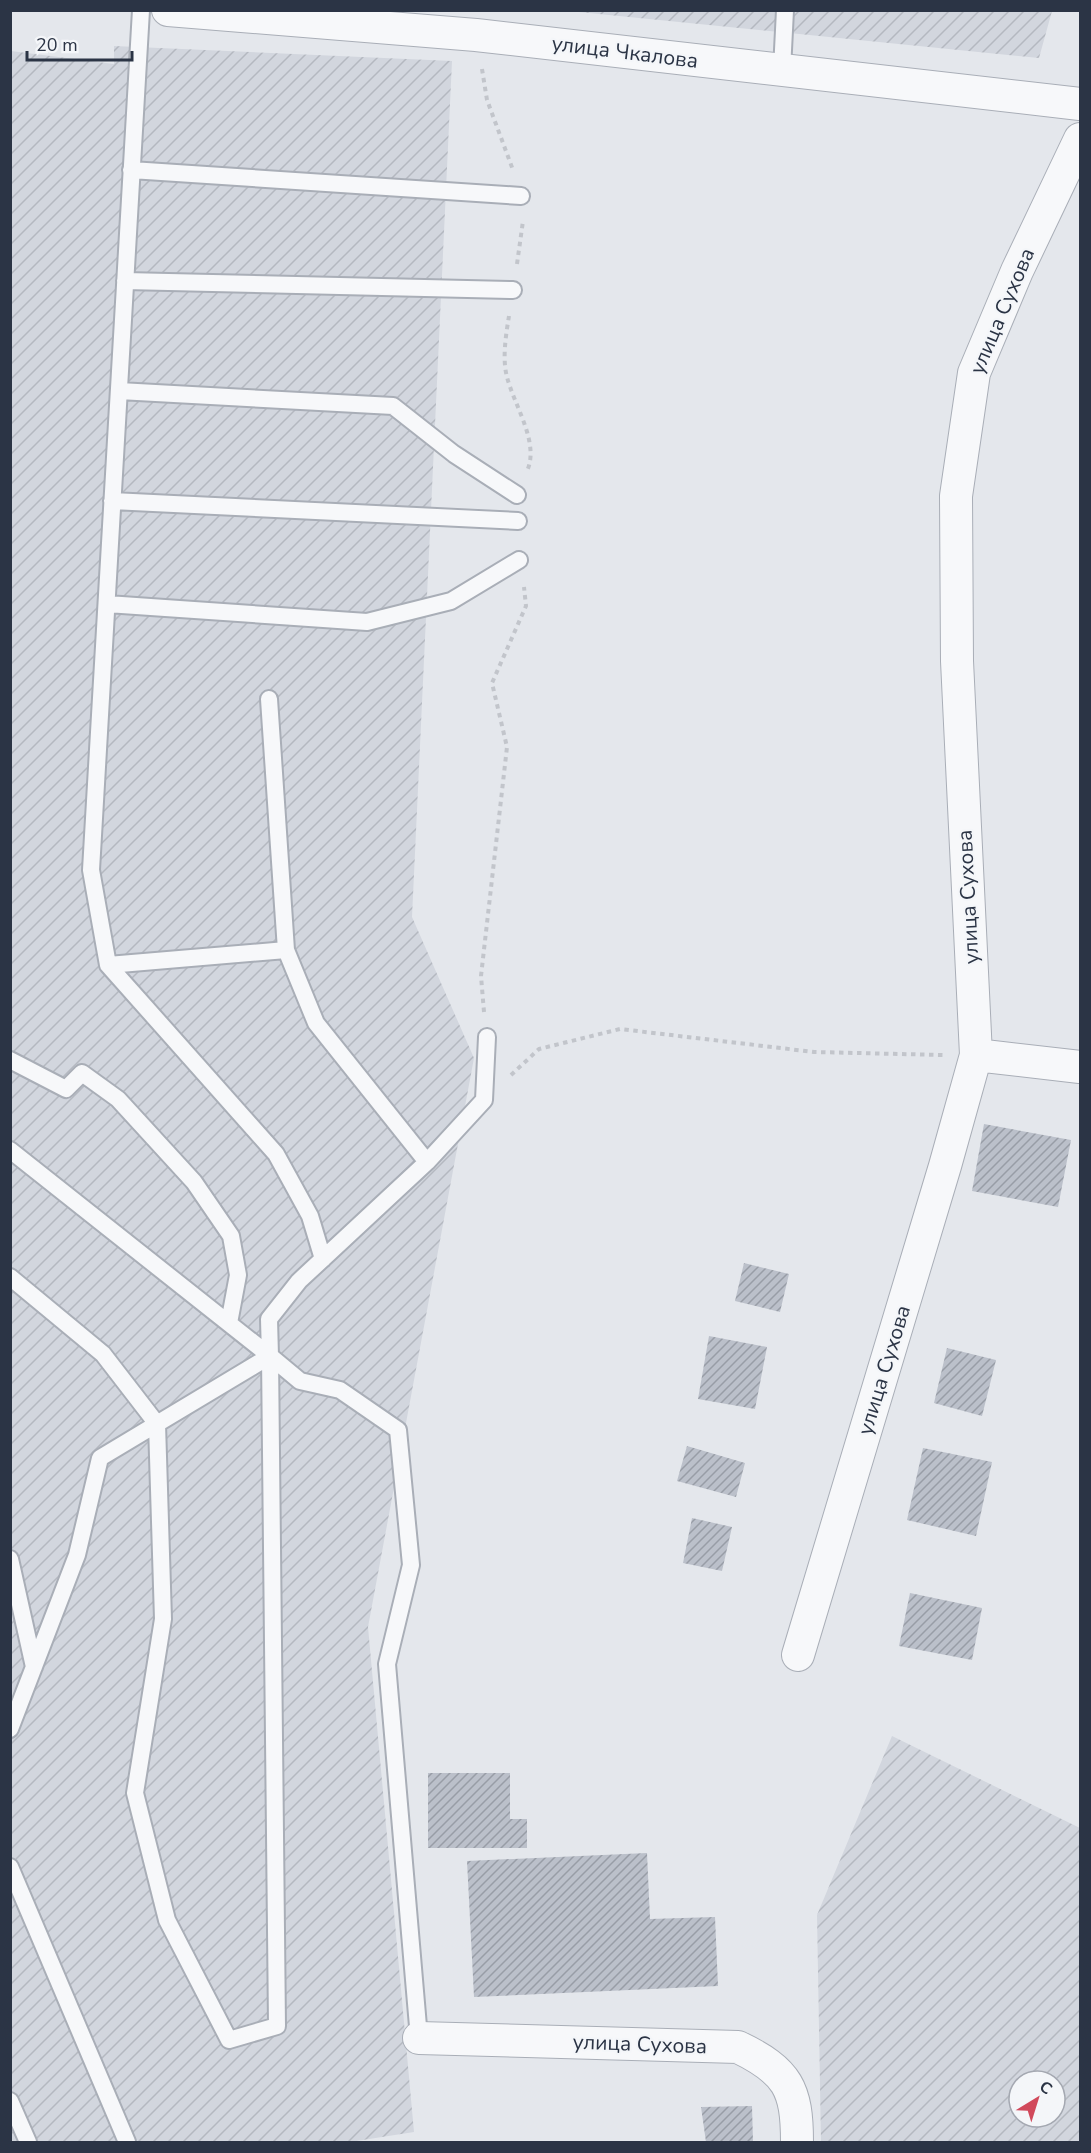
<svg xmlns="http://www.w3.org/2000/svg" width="1091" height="2153" font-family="'Nunito Sans',sans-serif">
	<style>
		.industrial { fill: url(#industrial-furrows); fill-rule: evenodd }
		.building { fill: url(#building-hatch) }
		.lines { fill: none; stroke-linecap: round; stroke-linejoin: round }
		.service-casing { stroke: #a9aeb7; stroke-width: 20 }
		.minor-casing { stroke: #a9aeb7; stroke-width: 34 }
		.path { stroke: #c2c5cb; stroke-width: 4; stroke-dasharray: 4.5 4.5; stroke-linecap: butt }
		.service { stroke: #f7f8fa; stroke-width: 16 }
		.minor { stroke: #f7f8fa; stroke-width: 32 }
		.labels { text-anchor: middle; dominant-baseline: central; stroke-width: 4.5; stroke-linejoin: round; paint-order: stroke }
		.street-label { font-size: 21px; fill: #2b3445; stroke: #f4f6f9 }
	</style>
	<defs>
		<pattern id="industrial-furrows" width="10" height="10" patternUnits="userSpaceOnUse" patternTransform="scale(1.5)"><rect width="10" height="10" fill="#d2d6de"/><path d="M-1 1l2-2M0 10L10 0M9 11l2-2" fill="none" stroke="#b4b8c0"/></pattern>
		<pattern id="building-hatch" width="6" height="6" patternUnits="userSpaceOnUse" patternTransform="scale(1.5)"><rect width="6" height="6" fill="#bbc0ca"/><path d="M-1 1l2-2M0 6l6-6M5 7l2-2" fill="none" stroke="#989da6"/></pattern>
	</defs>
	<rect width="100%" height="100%" fill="#e4e7ec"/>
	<path class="industrial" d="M569 11H1052L1039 58Z
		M114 46 452 61 412 917 474 1058 368 1627 414 2132 350 2142H11V51L114 64Z
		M892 1736 1080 1828V2142H821L817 1915ZM1019 2081H1055V2117H1019Z"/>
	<path class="building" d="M984 1124 1071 1140 1058 1207 972 1191Z
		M744 1263 789 1274 780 1312 735 1301Z
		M709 1336 767 1347 755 1409 698 1399Z
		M947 1348 996 1360 982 1416 934 1403Z
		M687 1446 745 1463 736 1497 677 1481Z
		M923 1448 992 1462 976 1536 907 1520Z
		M692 1518 732 1527 722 1571 683 1563Z
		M910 1593 982 1608 972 1660 899 1646Z
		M428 1773H510V1819H527V1848H428Z
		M647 1853 650 1919 715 1917 718 1986 474 1997 467 1861Z
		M752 2106 753 2142H706L701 2107Z"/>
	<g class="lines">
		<defs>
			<path id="service" d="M141 10 91 870 108 965 276 1154 310 1216 323 1259
				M782 70 785 10
				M131 170 521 196
				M125 281 513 290
				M119 391 393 406 454 454 517 495
				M112 501 518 521
				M107 604 367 622 451 601 519 560
				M286 950 316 1023 427 1162
				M108 965 286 950 269 699
				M10 1060 66 1089 82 1073 118 1099 194 1182 231 1236 238 1275 229 1323
				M10 1150 270 1356
				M10 1277 103 1354 157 1424 163 1619 135 1793 167 1920 229 2040 277 2026 270 1356
				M10 1559 34 1667
				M10 1729 77 1555 100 1458 270 1356
				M10 1867 127 2142
				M419 2038 387 1664 411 1565 398 1430 340 1390 300 1381 270 1356 269 1319 299 1281 427 1162 484 1100 487 1037
				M10 2101 28 2142"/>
			<path id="minor" d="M168 10 476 35 1080 104
				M976 1055 1080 1067
				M798 1655 945 1166 976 1055 957 661 956 496 974 373 1017 271 1080 139
				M419 2038 738 2047C788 2071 797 2089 797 2142"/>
		</defs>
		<use href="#service" class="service-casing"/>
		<use href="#minor" class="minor-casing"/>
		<path class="path" d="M482 69 487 100 513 170
			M517 264 523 221
			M509 316C506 334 502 359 507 377 514 405 540 443 527 471
			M484 1012 481 976 507 747 492 683 526 606 524 587
			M511 1075 539 1049 620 1029 814 1052 943 1055"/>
		<use href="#service" class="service"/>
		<use href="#minor" class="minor"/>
	</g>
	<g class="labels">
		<g class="street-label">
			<text transform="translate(625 52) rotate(7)">улица Чкалова</text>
			<text transform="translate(1002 311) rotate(-67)">улица Сухова</text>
			<text transform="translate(968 897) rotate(-93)">улица Сухова</text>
			<text transform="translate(884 1370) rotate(-73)">улица Сухова</text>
			<text transform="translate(640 2044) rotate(2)">улица Сухова</text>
		</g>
	</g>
	<rect width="1091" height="2153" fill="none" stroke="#2b3445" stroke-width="24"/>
	<g transform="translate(1037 2099) rotate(38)"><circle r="28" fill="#f4f6f9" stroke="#a4a8b1" stroke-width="1.5"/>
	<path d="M0-4.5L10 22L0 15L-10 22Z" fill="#d1495b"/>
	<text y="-9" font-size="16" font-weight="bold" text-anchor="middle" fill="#2b3445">С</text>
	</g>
	<path d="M27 51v9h105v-9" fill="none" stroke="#2b3445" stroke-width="3"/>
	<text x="36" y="51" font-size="18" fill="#2b3445" stroke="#f4f6f9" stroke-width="4.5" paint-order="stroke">20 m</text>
</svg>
